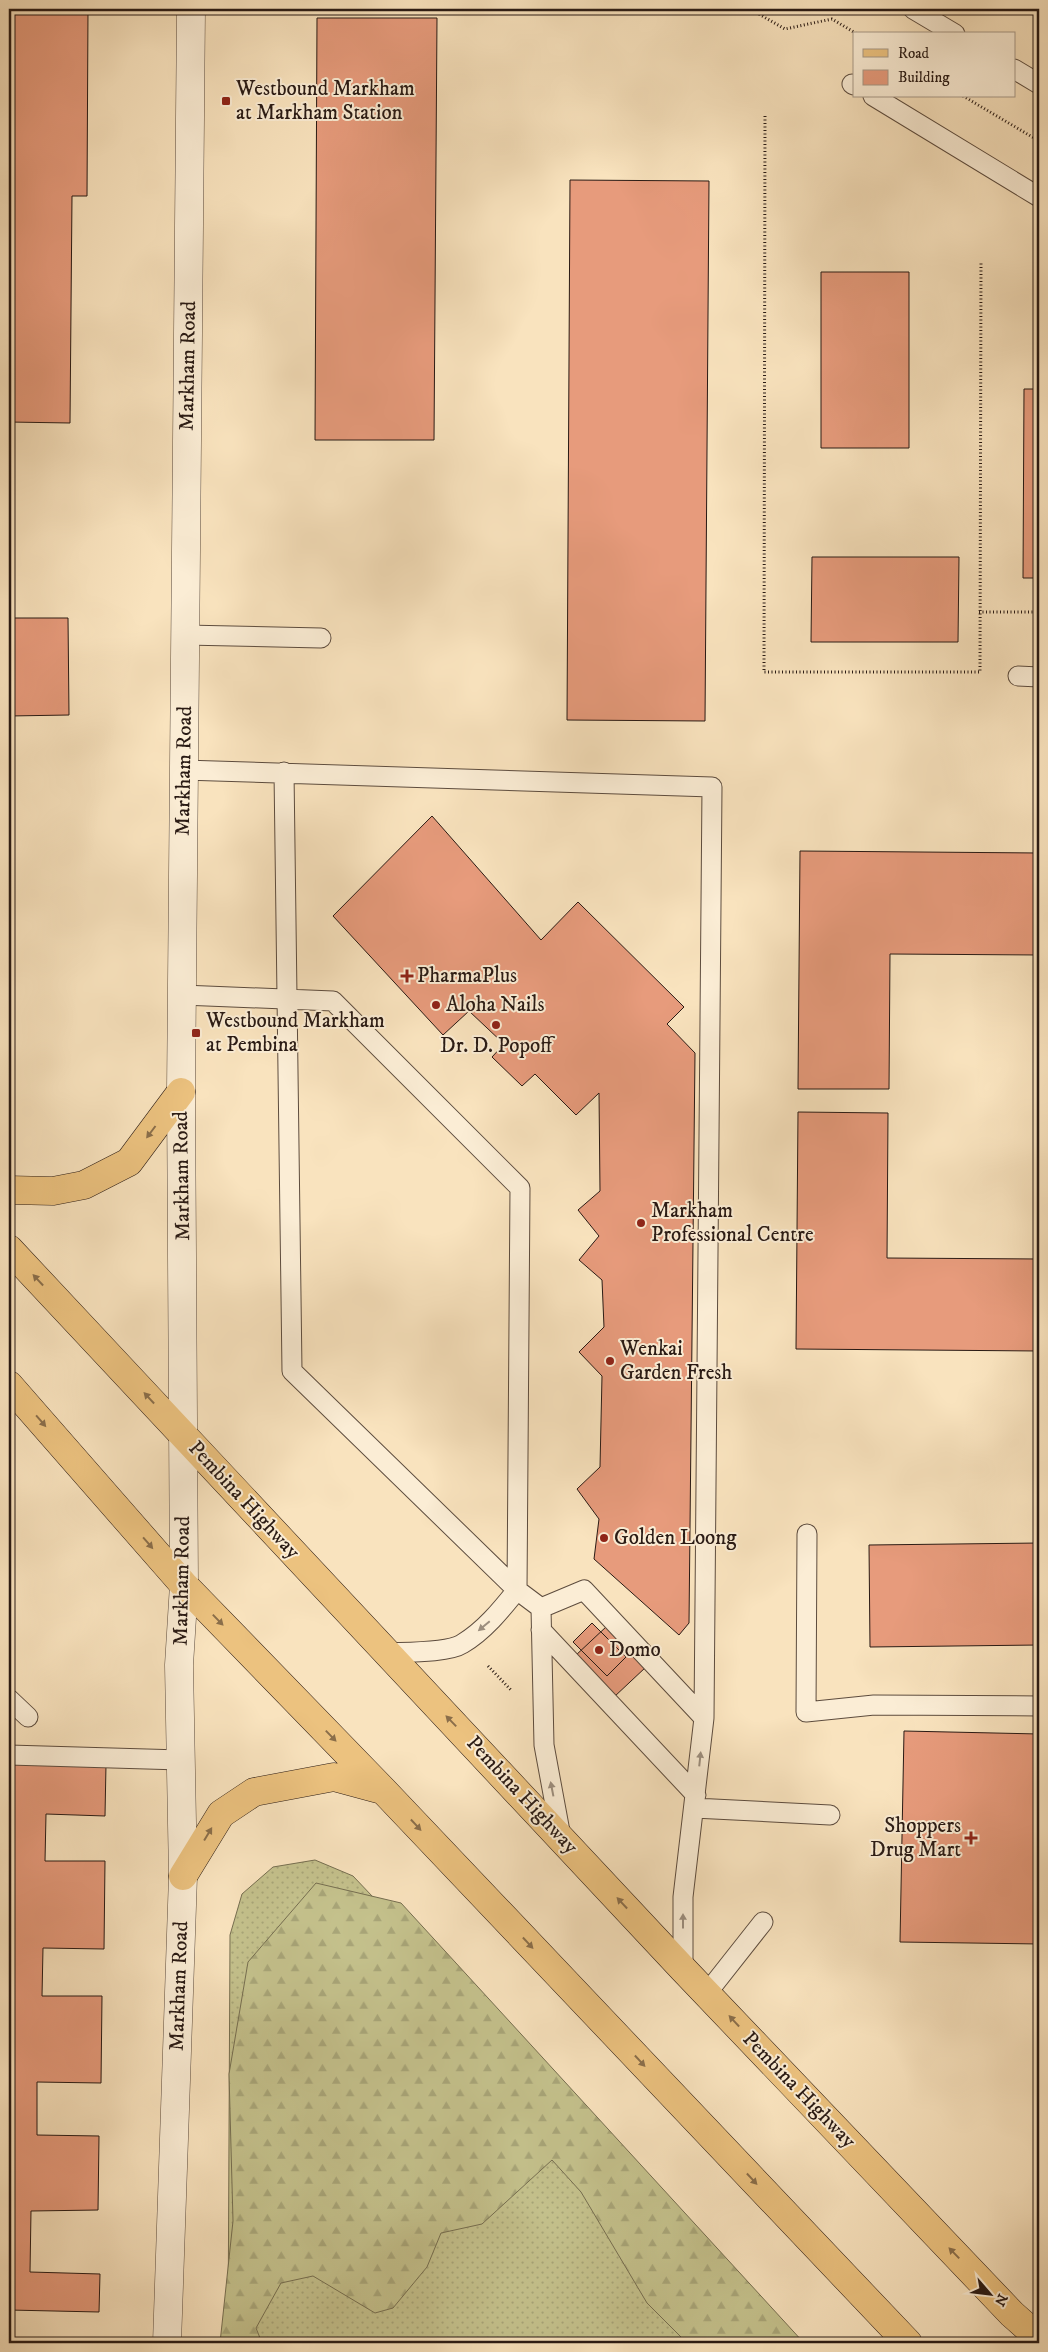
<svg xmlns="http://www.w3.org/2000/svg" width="1048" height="2352" font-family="'IM FELL DW Pica',serif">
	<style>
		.grass { fill: url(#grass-dots); stroke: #766e50 }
		.forest { fill: url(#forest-firs); stroke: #766e50 }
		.building { fill: #e79b7c; stroke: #291a14 }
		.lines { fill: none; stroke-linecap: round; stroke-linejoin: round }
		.service-casing { stroke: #5d4c3e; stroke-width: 21 }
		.minor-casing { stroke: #5d4c3e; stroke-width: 29 }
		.tertiary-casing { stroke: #5d4c3e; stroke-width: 29 }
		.primary-casing { stroke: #291a14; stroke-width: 29 }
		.path { stroke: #291a14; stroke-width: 3; stroke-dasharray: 1 2.5; stroke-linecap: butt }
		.service { stroke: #fbedd5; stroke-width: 19 }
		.minor { stroke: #fbedd5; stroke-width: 28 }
		.tertiary { stroke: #fbedd5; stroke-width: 28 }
		.primary { stroke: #ecc27f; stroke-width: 28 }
		.oneway { fill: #8a6e4a }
		.oneway2 { fill: #9c8e7e }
		.poi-dot { fill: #8f2418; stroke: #fbedd5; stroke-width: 2 }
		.labels { text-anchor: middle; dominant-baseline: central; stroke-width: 4; stroke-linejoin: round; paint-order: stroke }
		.poi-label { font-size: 21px; fill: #291a14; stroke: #fbedd5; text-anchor: start }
		.street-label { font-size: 21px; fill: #291a14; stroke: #fbedd5 }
	</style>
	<defs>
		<pattern id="grass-dots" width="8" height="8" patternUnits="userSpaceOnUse" patternTransform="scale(1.25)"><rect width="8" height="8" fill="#c4c18c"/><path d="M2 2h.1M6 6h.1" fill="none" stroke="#a8a578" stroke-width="1.8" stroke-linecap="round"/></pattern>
		<pattern id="forest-firs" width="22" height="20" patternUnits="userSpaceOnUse" patternTransform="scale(1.25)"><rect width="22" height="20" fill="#c4c18c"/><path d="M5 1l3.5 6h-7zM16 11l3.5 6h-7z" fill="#a8a578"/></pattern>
	</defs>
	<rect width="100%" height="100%" fill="#f9e3be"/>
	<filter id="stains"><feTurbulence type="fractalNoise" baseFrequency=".004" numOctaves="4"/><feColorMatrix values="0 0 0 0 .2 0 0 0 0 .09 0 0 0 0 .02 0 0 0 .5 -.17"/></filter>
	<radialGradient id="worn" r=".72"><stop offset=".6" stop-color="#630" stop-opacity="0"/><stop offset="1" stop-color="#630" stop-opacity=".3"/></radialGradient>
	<path class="grass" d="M315 1860 353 1876 797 2343H228L230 1935 242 1894 273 1867Z"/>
	<path class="forest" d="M316 1883 401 1903 804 2343H687L647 2303 581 2192 552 2160 482 2224 441 2233 427 2267 393 2308 375 2313 313 2276 281 2283 256 2328 262 2343H220L233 2221 229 2074 248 1962Z"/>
	<path class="building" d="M9 9H88L87 196H72L70 423 9 422Z
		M317 18H437L434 440H315Z
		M570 180 709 181 705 721 567 720Z
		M821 272H909V448H821Z
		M1024 389H1039V578H1023Z
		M812 557H959L958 642H811Z
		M9 618H68L69 715 9 716Z
		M432 816 541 940 578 902 684 1007 667 1024 695 1053 689 1623 679 1635 594 1559 599 1519 577 1489 600 1467 602 1376 579 1352 604 1327 602 1280 579 1260 599 1236 578 1210 600 1191 599 1093 576 1115 535 1074 522 1086 492 1057 504 1044 469 1011 443 1035 333 916Z
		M800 851 1039 853V955L890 954 889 1089H798Z
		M798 1112 888 1113 887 1258 1039 1259V1351L796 1349Z
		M1039 1543V1645L870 1647 869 1545Z
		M592 1623 626 1657 607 1676 573 1642Z
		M607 1626 646 1667 614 1697 575 1656Z
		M904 1731 1039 1734V1944L900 1942Z
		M12 1764 106 1765 105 1816 46 1814 45 1861H105L104 1949 43 1948 42 1996H102L101 2083 37 2082V2135L99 2136 98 2210 31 2211 30 2272 100 2274 99 2312 9 2310Z"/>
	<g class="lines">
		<defs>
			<path id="service" d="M913 9 955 34
				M1014 69 1039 84
				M852 84 854 85
				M873 96 1039 197
				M185 635 321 638
				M1018 676 1039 677
				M183 770 712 787 704 1718 683 1897V1969
				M284 772 292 1371 517 1590 541 1608
				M182 995 333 1001 520 1188 517 1590C501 1610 484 1631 462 1644 448 1653 404 1652 386 1653
				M807 1534 806 1712 874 1705 1039 1706
				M541 1608 544 1745 561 1837
				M541 1608 584 1590 704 1718
				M541 1630 696 1795
				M9 1699 28 1717
				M9 1755 181 1760
				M694 1808 830 1815
				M707 1993 763 1922"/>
			<path id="minor" d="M167 2343 183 1876 179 1665 184 1585"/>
			<path id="tertiary" d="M184 1585 181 1092 191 9"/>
			<path id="primary" d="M9 1190 53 1191 84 1185 129 1162 181 1092
				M9 1249 683 1969 1012 2314 1039 2338
				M9 1385 184 1585 383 1790 908 2343
				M183 1876 221 1814 254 1792 334 1777 382 1790"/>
		</defs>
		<use href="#service" class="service-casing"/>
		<use href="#minor" class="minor-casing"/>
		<use href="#tertiary" class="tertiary-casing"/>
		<use href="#primary" class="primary-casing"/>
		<path class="path" d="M750 9 785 29 832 19 857 34
			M963 96 1039 141
			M765 116 764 672H980L981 261
			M979 612H1039
			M488 1666 511 1690"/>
		<use href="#service" class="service"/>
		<use href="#minor" class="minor"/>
		<use href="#tertiary" class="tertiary"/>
		<use href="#primary" class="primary"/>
	</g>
	<defs><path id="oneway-solid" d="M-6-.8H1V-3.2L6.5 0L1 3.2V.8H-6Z" transform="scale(1.25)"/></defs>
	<g class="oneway">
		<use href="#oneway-solid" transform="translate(151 1132) rotate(127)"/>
		<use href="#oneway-solid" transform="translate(38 1280) rotate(-133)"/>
		<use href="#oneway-solid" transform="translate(149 1398) rotate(-133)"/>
		<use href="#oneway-solid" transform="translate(41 1421) rotate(49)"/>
		<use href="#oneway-solid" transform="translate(148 1543) rotate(49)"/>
		<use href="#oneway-solid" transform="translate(218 1620) rotate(46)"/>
		<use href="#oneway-solid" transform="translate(451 1721) rotate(-134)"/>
		<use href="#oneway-solid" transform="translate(331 1736) rotate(46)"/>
		<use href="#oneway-solid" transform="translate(416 1825) rotate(47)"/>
		<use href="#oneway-solid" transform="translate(208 1834) rotate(-59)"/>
		<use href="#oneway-solid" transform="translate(622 1903) rotate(-133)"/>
		<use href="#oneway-solid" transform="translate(528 1943) rotate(47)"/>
		<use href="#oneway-solid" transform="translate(734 2021) rotate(-133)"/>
		<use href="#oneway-solid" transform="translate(640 2061) rotate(47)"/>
		<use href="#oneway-solid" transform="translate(752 2179) rotate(47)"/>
		<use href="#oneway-solid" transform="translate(954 2253) rotate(-134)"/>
	</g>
	<g class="oneway2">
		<use href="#oneway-solid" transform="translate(484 1626) rotate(140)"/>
		<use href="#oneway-solid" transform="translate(700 1759) rotate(-84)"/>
		<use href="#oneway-solid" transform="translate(552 1789) rotate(-101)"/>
		<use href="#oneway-solid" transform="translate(683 1921) rotate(-90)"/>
	</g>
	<g class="poi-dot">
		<rect x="221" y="96" width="10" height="10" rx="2.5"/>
		<path d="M404.5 968.5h5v5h5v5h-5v5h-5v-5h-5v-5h5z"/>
		<circle cx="436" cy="1005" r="5"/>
		<circle cx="496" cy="1025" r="5"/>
		<rect x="191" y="1028" width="10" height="10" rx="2.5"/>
		<circle cx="641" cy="1223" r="5"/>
		<circle cx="610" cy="1361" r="5"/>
		<circle cx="604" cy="1538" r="5"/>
		<circle cx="599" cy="1650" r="5"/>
		<path d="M968.5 1830.5h5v5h5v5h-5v5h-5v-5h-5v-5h5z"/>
	</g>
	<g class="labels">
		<g class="poi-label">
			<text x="236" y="89">Westbound Markham<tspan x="236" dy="24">at Markham Station</tspan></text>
			<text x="417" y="976">PharmaPlus</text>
			<text x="446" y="1005">Aloha Nails</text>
			<text x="206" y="1021">Westbound Markham<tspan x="206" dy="24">at Pembina</tspan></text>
			<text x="496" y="1046" text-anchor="middle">Dr. D. Popoff</text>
			<text x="651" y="1211">Markham<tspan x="651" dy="24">Professional Centre</tspan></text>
			<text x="620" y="1349">Wenkai<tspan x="620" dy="24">Garden Fresh</tspan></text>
			<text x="614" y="1538">Golden Loong</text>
			<text x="609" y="1650">Domo</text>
			<text x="961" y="1826" text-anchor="end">Shoppers<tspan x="961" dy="24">Drug Mart</tspan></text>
		</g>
		<g class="street-label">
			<text transform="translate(188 366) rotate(-89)">Markham Road</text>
			<text transform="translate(184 771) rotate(-89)">Markham Road</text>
			<text transform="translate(182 1176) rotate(-91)">Markham Road</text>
			<text transform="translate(244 1500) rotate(47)">Pembina Highway</text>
			<text transform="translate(182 1581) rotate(-89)">Markham Road</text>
			<text transform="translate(522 1795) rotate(47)">Pembina Highway</text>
			<text transform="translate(179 1986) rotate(-88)">Markham Road</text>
			<text transform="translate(799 2090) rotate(46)">Pembina Highway</text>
		</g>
	</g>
	<rect width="1048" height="2352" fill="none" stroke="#f9e3be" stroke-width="30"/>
	<rect x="10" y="10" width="1028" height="2332" fill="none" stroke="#291a14" stroke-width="2.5"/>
	<rect x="15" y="15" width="1018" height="2322" fill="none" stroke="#291a14"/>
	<rect x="853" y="32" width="162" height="65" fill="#fbedd5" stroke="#a79988"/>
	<rect x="863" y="49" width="25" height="8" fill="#ecc27f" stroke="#a79988"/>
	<text x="898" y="58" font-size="15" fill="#291a14">Road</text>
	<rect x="863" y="70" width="25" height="15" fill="#e79b7c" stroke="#a79988"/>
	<text x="898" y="82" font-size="15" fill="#291a14">Building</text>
	<g transform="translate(990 2294) rotate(118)" stroke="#fbedd5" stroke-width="4" paint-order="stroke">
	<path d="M0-4L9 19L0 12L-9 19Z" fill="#291a14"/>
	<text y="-8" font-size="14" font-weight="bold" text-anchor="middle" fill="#291a14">N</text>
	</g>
	<rect width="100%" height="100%" filter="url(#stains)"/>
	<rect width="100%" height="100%" fill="url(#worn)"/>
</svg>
